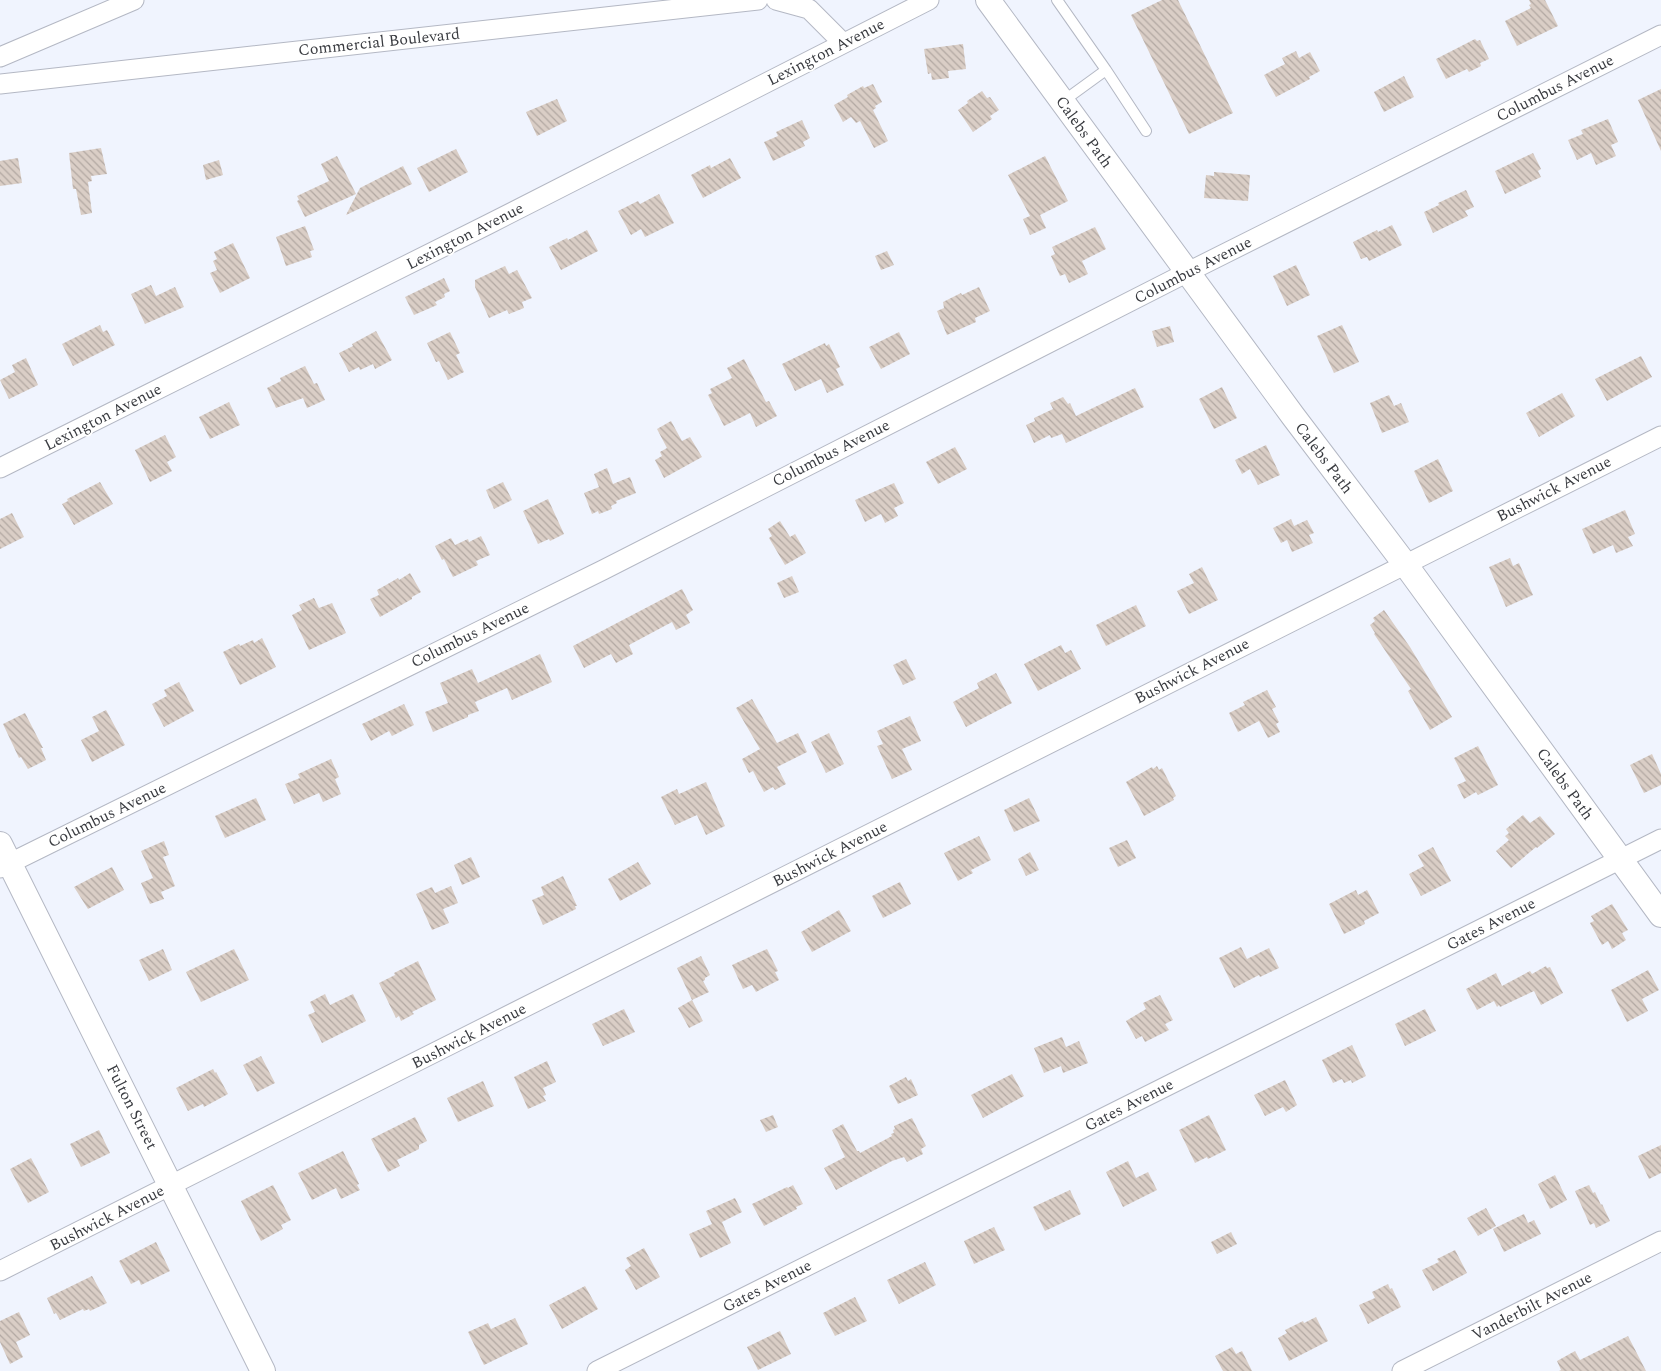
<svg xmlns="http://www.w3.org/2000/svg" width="1661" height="1371" font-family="Spectral,serif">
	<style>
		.building { fill: url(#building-back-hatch) }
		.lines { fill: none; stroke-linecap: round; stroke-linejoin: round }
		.service-casing { stroke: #b4b8c4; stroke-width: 12 }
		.minor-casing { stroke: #b4b8c4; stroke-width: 21 }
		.tertiary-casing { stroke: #b4b8c4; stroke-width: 26 }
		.service { stroke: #fff; stroke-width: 10 }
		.minor { stroke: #fff; stroke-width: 19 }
		.tertiary { stroke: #fff; stroke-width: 24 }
		.labels { text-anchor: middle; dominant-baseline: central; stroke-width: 4; stroke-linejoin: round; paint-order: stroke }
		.street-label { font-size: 16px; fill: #3a3c41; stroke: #fff }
	</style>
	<defs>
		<pattern id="building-back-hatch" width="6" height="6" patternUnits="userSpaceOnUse" patternTransform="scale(1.25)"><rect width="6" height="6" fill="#dacec6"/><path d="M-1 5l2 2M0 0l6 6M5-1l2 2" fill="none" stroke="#b2a8a2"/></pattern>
	</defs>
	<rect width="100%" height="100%" fill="#f0f4fe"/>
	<path class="building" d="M1162 0H1178L1233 113 1189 134 1131 15Z
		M1529 0H1545L1558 26 1517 46 1505 21 1531 8 1529 5 1531 4Z
		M1475 39 1477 41 1480 40 1489 59 1480 63 1481 66 1469 72 1467 69 1446 79 1436 59Z
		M963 44 966 69 948 71 949 78 932 80 931 73 928 74 924 49Z
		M1296 51 1299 58 1310 52 1320 71 1309 77 1310 79 1276 97 1264 75 1285 64 1282 58Z
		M1404 76 1414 97 1384 112 1374 92Z
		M873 84 882 102 875 106 876 108 873 110 888 141 874 148 860 121 856 123 851 117 843 122 834 105 848 97 847 95 863 86 864 88Z
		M1661 89V151L1638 100Z
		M982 91 987 98 990 97 999 110 990 116 992 119 973 132 958 110 968 103 967 101Z
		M557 99 567 121 537 136 526 112Z
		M1608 119 1618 142 1611 145 1616 156 1596 165 1591 153 1577 160 1568 140 1583 134 1581 130Z
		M802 120 810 138 803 142 805 146 773 161 764 142 778 136 776 132Z
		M101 148 107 174 91 176 92 181 88 182 92 213 81 215 76 189H73L69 153Z
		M456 149 468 172 429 192 417 168Z
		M1533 153 1541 169 1538 171 1541 177 1505 194 1495 171Z
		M337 156 356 194 305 217 297 201 299 200 297 196 329 181 321 164Z
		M1045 156 1068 201 1040 215 1046 228 1030 235 1023 219 1030 216 1008 175Z
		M18 158 22 183 0 186V161Z
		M730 158 741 178 703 198 691 175 710 165 711 168Z
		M219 160 223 175 206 180 203 165Z
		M403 166 412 184 346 215 360 188Z
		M1214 172 1250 175 1248 201 1204 198 1206 175 1214 176Z
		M1466 190 1474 207 1465 211 1468 216 1433 233 1424 212 1439 205 1438 203Z
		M659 194 674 223 645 237 641 229 631 235 618 211 638 201 640 204Z
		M1392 225 1402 245 1369 261 1367 257 1361 259 1353 242 1377 230 1378 232Z
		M305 226 314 250 310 251 312 257 286 266 276 237Z
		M1095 227 1106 249 1082 261 1088 274 1069 283 1065 274 1060 276 1051 256 1055 254 1052 247Z
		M587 230 598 251 561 270 549 247 567 238 568 240Z
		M233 243 250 278 220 293 210 273 217 270 213 261 217 259 214 252Z
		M887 251 894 265 881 270 875 256Z
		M1296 265 1310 295 1287 306 1273 276Z
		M505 266 509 274 517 270 532 298 522 302 524 308 509 314 507 310 489 318 475 287V280Z
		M444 278 450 291 444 294 445 297 435 302 437 305 414 315 405 297Z
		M151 285 156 296 175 287 184 307 145 324 131 294Z
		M979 287 990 311 975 318 976 322 947 335 937 311 944 308 943 302 961 293 962 295Z
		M100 325 103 332 107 330 115 345 73 366 62 344Z
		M1342 325 1359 362 1334 373 1317 336Z
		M1170 326 1174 342 1157 347 1152 331Z
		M376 331 392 360 375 369 373 364 360 370 359 367 349 372 339 353 353 346 352 344Z
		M450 332 460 353 456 355 464 372 448 380 439 361 436 362 427 343Z
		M899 332 910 354 881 369 869 347Z
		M825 343 826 346 829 344 840 367 836 369 844 385 827 393 821 379 795 391 782 364Z
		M1641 356 1652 377 1607 401 1595 379Z
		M26 358 38 385 9 399 0 380 15 372 12 365Z
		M744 359 766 402 769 401 777 416 756 427 750 413 724 426 708 395 712 393 710 389 732 378 727 368Z
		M305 366 314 384 317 383 325 400 307 408 303 398 276 408 267 388 281 381 280 378Z
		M1222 387 1237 418 1214 429 1199 399Z
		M1135 388 1144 407 1066 443 1062 434 1051 438 1050 435 1034 443 1026 425 1035 421 1034 418 1053 409 1050 403 1063 397 1068 404 1070 403 1076 416Z
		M1562 393 1575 416 1539 437 1526 413Z
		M1389 395 1394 406 1401 403 1409 422 1382 433 1370 403Z
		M229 402 240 425 210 439 199 417Z
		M671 421 682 441 690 437 702 457 664 478 655 460 662 456 660 452 667 448 657 429Z
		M165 435 176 457 167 462 172 471 150 482 135 450Z
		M1266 445 1280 475 1258 485 1250 469 1242 474 1235 460Z
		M955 447 967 469 938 484 926 462Z
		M1438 459 1453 491 1429 503 1414 471Z
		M607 468 613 484 630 477 636 493 616 501 617 503 611 506 612 509 599 514 598 511 592 514 584 493 599 487 594 474Z
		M100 482 113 504 74 525 62 504 68 501 67 499Z
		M503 482 512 500 494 509 486 490Z
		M894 483 904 503 894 508 898 516 885 523 881 514 865 522 855 500Z
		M548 499 564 534 550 541 549 539 538 544 523 511Z
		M1625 510 1635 534 1628 537 1633 546 1616 553 1613 545 1593 554 1582 529Z
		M12 513 24 537 0 549V519Z
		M1291 519 1294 526 1307 520 1314 533 1309 535 1313 543 1292 552 1287 540 1281 543 1273 528Z
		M780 521 790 537 795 534 806 553 785 565 769 538 772 536 768 529Z
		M481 536 490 555 476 561 478 565 453 577 444 559 442 560 435 546 451 538 455 545 468 539 469 542Z
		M1510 558 1513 566 1519 563 1533 595 1506 607 1489 567Z
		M1202 567 1218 600 1189 614 1177 591 1194 583 1189 574Z
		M410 573 421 592 412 597V599L380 617 370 599 379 595 377 590 386 585 398 578 399 580Z
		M792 576 799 592 784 598 777 583Z
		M682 589 693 610 686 615 690 623 676 630 672 622 629 645 633 654 616 663 611 654 584 668 573 646Z
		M314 598 319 608 332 603 346 633 309 650 292 615 302 610 299 605Z
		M1136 605 1146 626 1106 646 1096 625Z
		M1384 610 1410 647 1452 717 1430 730 1408 691 1411 689 1374 634 1375 633 1370 625 1375 621 1373 618Z
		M262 638 276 667 240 685 223 652 239 644 240 646 253 640 254 643Z
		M1061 645 1065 653 1071 650 1081 669 1038 691 1024 664Z
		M540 654 552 682 512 700 507 688 475 702 479 711 468 715V717L433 732 425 712 448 703 440 683 472 669 478 683Z
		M906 659 916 679 903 685 893 665Z
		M996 673 1012 703 966 727 953 702 979 688 977 683Z
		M179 682 194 711 164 727 152 704 167 696 164 690Z
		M1267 690 1276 707 1272 709 1279 722 1276 724 1280 732 1268 738 1259 721 1238 732 1229 713 1245 705 1243 702Z
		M752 699 777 743 798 733 807 752 777 767 786 784 775 790 773 787 764 792 753 771 749 773 742 759 760 749 736 708Z
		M404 704 414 725 392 736 389 731 371 741 362 724Z
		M106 710 125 745 92 762 81 740 99 731 92 717Z
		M25 713 43 748H41L46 760 28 769 21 757 19 758 3 724Z
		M910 716 921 741 902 749 912 770 892 779 877 746 883 744 877 731Z
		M829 733 844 764 826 773 811 742Z
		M1478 746 1498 785 1478 795 1476 792 1464 799 1457 785 1466 781 1454 758Z
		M1652 754 1661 774V785L1644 793 1630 765Z
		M331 759 339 777 335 779 341 794 323 802 319 793 294 804 285 784 300 778 298 774Z
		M1157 766 1159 770 1162 768 1176 796 1173 798 1174 800 1144 816 1126 782 1152 767 1153 769Z
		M706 782 725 826 706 835 697 815 675 825 661 797 677 789 679 794Z
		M256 798 266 820 225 838 215 816Z
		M1029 798 1040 821 1014 832 1004 810Z
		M1523 815 1530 823 1540 816 1555 834 1537 848 1536 847 1511 868 1496 851 1509 840 1505 836 1509 833 1506 829Z
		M979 836 991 860 971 870 973 873 958 881 944 853Z
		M1127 840 1136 858 1118 867 1109 848Z
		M164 841 169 855 163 857 175 886 161 892 164 899 150 904 141 883 153 878 141 851Z
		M1433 847 1451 881 1421 896 1409 874 1424 866 1418 855Z
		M1030 852 1039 870 1026 876 1018 859Z
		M471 857 480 877 462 885 454 865Z
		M638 862 651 884 620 901 608 879Z
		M112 867 124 890 88 909 74 887Z
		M563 876 577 906H575L576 909 543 925 532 900 544 895 541 887Z
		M900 882 911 904 883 918 872 896Z
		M451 886 458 903 443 909 449 923 432 930 416 894 432 887 435 893Z
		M1356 890 1358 895 1367 890 1379 913 1364 921 1365 924 1344 934 1329 904Z
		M1612 904 1628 930 1622 933 1626 940 1612 949 1608 941 1602 945 1590 923 1594 921 1591 916Z
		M839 910 851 931 812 952 801 932Z
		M1241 947 1247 959 1269 948 1279 968 1260 977 1259 975 1234 988 1219 958Z
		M163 949 172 970 149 981 139 960Z
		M234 949 249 980 201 1002 186 972Z
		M767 949 778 971 775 972 779 980 756 992 752 985 743 989 732 965Z
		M701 956 710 975 705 978V980L703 981 709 992 692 1000 677 968Z
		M418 961 436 1000 412 1012 414 1014 401 1021 399 1016 396 1018 379 983 395 975 394 973Z
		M1546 966 1547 968 1550 967 1563 993 1541 1005 1534 991 1500 1007 1499 1005 1497 1007 1494 1001 1477 1010 1466 989 1496 973 1502 986 1530 971 1532 974Z
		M1648 970 1659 990 1642 999 1648 1011 1627 1022 1611 990Z
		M325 994 330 1005 353 994 366 1021 322 1043 308 1015 315 1012 310 1002Z
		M1160 995 1173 1020 1165 1024 1169 1030 1145 1042 1142 1036 1136 1039 1126 1021 1146 1009 1143 1003Z
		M692 1000 703 1021 689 1028 678 1008Z
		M624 1009 635 1032 603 1046 592 1024Z
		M1425 1009 1436 1031 1405 1046 1395 1024Z
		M1062 1037 1066 1047 1079 1041 1088 1063 1063 1073 1061 1066 1044 1073 1034 1048Z
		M1352 1045 1366 1076 1352 1083 1351 1080 1344 1083 1342 1079 1333 1083 1322 1060Z
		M261 1056 275 1083 257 1092 243 1065Z
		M547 1061 556 1082 543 1088 546 1095 543 1096 546 1101 528 1109 514 1077Z
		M213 1069 215 1073 216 1072 228 1094 204 1107 203 1104 188 1111 176 1088Z
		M1012 1074 1024 1096 983 1118 971 1095Z
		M906 1077 908 1081 911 1079 918 1095 898 1104 889 1086Z
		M1285 1080 1297 1105 1286 1112 1283 1107 1265 1116 1254 1095Z
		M483 1081 494 1106 458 1122 447 1098Z
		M773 1115 778 1127 766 1132 760 1120Z
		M1209 1115 1226 1150 1208 1159 1207 1157 1195 1163 1179 1130Z
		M415 1117 427 1141 419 1145V1149L397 1160 400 1166 388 1172 371 1139Z
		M912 1118 926 1146 921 1149 923 1154 907 1162 904 1157 892 1161 836 1190 824 1168 845 1157 832 1130 843 1124 857 1151H859L860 1153 892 1136 891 1134 894 1133 893 1130 895 1129 894 1126Z
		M99 1130 110 1153 81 1167 70 1144Z
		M1661 1145V1173L1649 1179 1638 1156Z
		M343 1151 359 1184 357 1185 360 1190 341 1199 336 1188 312 1200 298 1173Z
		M31 1158 49 1192 28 1203 10 1169Z
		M1128 1161 1136 1178 1148 1172 1157 1190 1123 1207 1106 1172Z
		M1555 1175 1567 1200 1550 1209 1538 1184Z
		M273 1185 291 1220 281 1225 283 1229 261 1241 241 1201Z
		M793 1185 803 1204 796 1207 797 1209 764 1226 752 1204 787 1187 788 1188Z
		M1589 1185 1593 1193 1595 1192 1601 1205 1602 1204 1610 1221 1596 1228 1594 1223 1590 1225 1575 1191Z
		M1070 1190 1081 1214 1045 1231 1033 1207Z
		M735 1198 742 1212 722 1222 731 1243 700 1258 689 1234 712 1224 706 1211Z
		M1486 1208 1496 1226 1478 1236 1467 1218Z
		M1524 1214 1528 1223 1534 1220 1541 1234 1504 1252 1493 1229Z
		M994 1227 1005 1250 974 1264 964 1241Z
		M1231 1232 1237 1244 1217 1254 1211 1242Z
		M156 1242 170 1271 141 1285 139 1280 131 1284 119 1261Z
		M644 1248 660 1277 636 1290 625 1270 631 1266 626 1258Z
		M1455 1250 1467 1273 1433 1291 1422 1270 1439 1262 1437 1259Z
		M925 1262 936 1285 899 1304 887 1280Z
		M92 1276 107 1303 90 1311 89 1309 84 1311 83 1309 60 1320 56 1313 54 1314 47 1298Z
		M1388 1284 1390 1289 1392 1288 1401 1307 1368 1324 1359 1305 1375 1298 1372 1292Z
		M585 1286 598 1309 562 1329 549 1305Z
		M855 1297 867 1321 835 1336 823 1313Z
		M19 1312 30 1335 16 1342 23 1357 10 1364 0 1342V1321Z
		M1316 1317 1328 1341 1289 1361 1278 1338 1287 1333 1285 1330 1303 1321 1304 1323Z
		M515 1318 528 1344 484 1365 468 1332 488 1323 491 1329Z
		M780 1331 791 1354 758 1370 747 1347Z
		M1628 1336 1646 1371H1559L1561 1370 1557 1361 1575 1351 1580 1360Z
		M1232 1347 1236 1354 1242 1351 1252 1371H1223L1215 1356Z"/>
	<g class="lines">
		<defs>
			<path id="service" d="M1057 0 1106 70 1062 102
				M1106 70 1146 131"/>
			<path id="minor" d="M776 0 809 9 843 43
				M0 57 134 0
				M0 84 758 0
				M0 468 487 225 929 0
				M0 868 603 570 1188 272 1661 35
				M0 1271 1661 436
				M597 1371 1661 839
				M1402 1371 1661 1241"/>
			<path id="tertiary" d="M988 0 1293 416 1405 564 1661 915
				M0 844 263 1371"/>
		</defs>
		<use href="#service" class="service-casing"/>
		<use href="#minor" class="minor-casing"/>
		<use href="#tertiary" class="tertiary-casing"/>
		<use href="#service" class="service"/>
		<use href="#minor" class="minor"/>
		<use href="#tertiary" class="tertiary"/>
	</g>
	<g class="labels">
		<g class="street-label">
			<text transform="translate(379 42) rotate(-6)">Commercial Boulevard</text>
			<text transform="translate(826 52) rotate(-27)">Lexington Avenue</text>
			<text transform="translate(1555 88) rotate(-27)">Columbus Avenue</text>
			<text transform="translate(1084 132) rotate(54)">Calebs Path</text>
			<text transform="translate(465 236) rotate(-27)">Lexington Avenue</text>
			<text transform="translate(1193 270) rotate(-27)">Columbus Avenue</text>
			<text transform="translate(103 417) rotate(-27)">Lexington Avenue</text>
			<text transform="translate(831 453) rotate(-27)">Columbus Avenue</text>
			<text transform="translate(1324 458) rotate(53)">Calebs Path</text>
			<text transform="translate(1554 489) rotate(-27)">Bushwick Avenue</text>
			<text transform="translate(470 635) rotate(-26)">Columbus Avenue</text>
			<text transform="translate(1192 671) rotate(-27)">Bushwick Avenue</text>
			<text transform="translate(1565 784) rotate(54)">Calebs Path</text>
			<text transform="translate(107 815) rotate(-26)">Columbus Avenue</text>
			<text transform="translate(830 854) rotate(-27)">Bushwick Avenue</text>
			<text transform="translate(1491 924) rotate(-27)">Gates Avenue</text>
			<text transform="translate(469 1036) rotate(-27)">Bushwick Avenue</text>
			<text transform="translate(1129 1105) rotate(-27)">Gates Avenue</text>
			<text transform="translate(132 1107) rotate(63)">Fulton Street</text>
			<text transform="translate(107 1218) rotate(-27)">Bushwick Avenue</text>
			<text transform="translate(767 1286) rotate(-27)">Gates Avenue</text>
			<text transform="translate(1532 1306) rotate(-27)">Vanderbilt Avenue</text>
		</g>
	</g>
</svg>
